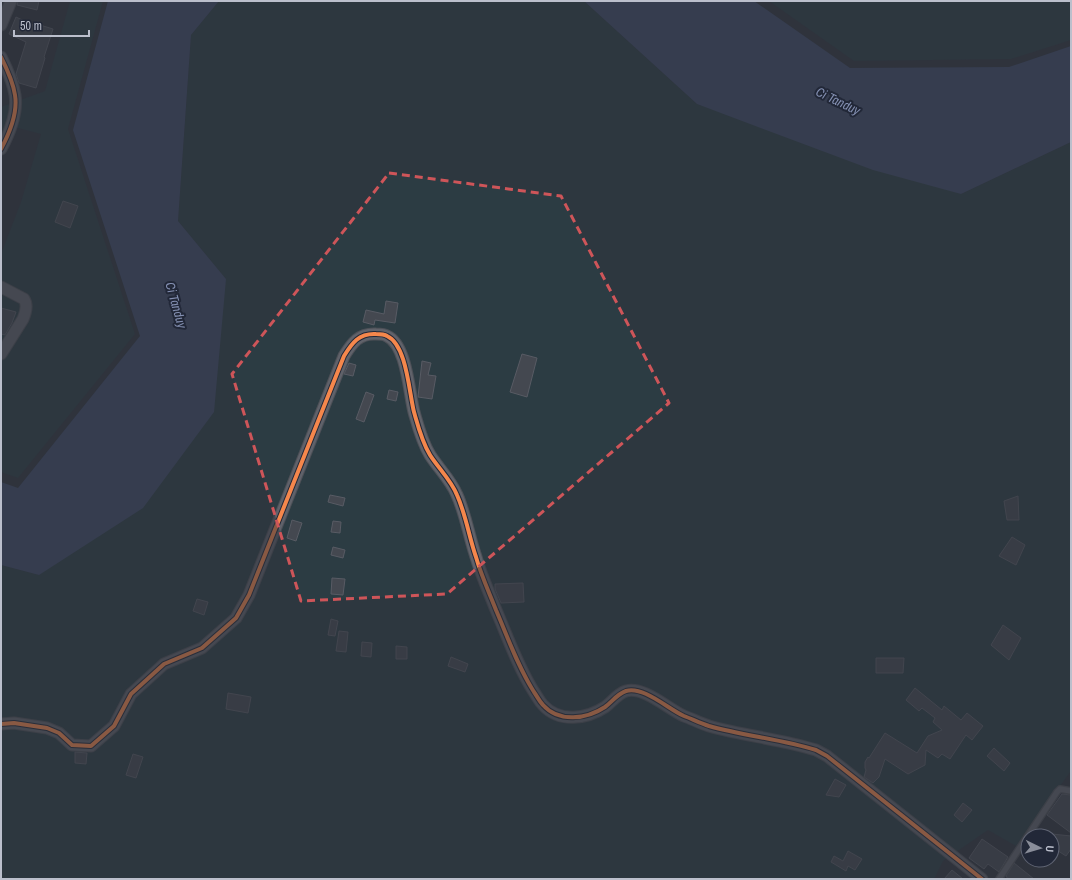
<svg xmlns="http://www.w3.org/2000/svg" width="1072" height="880" font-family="'Archivo Narrow',sans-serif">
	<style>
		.green { fill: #2c3c43 }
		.water { fill: #3e4a67 }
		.building { fill: #444850; stroke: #585b64 }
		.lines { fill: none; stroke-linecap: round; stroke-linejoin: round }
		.service-casing { stroke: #4d5057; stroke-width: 8 }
		.minor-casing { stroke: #4d5057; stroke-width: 13 }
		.service { stroke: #60626a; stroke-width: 5.5 }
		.minor { stroke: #60626a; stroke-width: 11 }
		.cycleway-casing { stroke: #222838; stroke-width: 6 }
		.cycleway { stroke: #f5874c; stroke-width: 4 }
		.marked { fill: none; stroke: #ce5559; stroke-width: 3; stroke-dasharray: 8 5; stroke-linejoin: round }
		.labels { text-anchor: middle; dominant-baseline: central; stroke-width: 4; stroke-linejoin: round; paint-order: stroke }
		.water-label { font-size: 13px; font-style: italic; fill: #8490b2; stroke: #222838 }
	</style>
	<rect width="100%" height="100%" fill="#2f333d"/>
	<path class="green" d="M70 1H103L68 129 135 334 18 478 1 472V254L21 202 41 134 14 127 1 141V107L45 91Z
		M219 1H584L697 104 961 194 1071 142V771L1016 846 988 830 943 861 934 879H1V565L39 575 226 279 178 221 191 35Z
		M769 1H1071V40L1011 59 854 61Z"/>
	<path class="water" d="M108 1H219L191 35 178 221 226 279 214 412 143 508 39 575 1 565V482L18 488 140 336 73 130Z
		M584 1H754L850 68 1009 67 1071 46V142L961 194 873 170 697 104Z"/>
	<path class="building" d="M18 1H39L37 10 17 5Z
		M16 17 39 28 40 25 53 29 44 57 45 58 36 88 19 83 16 74 26 42 9 34Z
		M63 201 78 206 70 228 55 222Z
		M386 301 398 303 395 323 375 320 374 325 363 322 366 310 384 314Z
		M1 308 16 312 12 323 5 335 1 334Z
		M522 354 537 358 527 397 510 392Z
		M422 361 431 363 428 375 436 376 432 399 418 397Z
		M349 363 356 365 353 376 344 374Z
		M389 390 398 392 396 401 387 399Z
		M366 392 374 395 364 422 356 419Z
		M330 495 345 498 343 506 328 502Z
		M1018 496 1019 520H1007L1004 501Z
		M292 520 302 523 296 541 287 538Z
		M333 521 341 522 340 533 331 532Z
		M1012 537 1025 545 1016 565 999 556Z
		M333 547 345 550 343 558 331 555Z
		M332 578 345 579 343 595 331 594Z
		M523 583 524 602 501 603 495 589V584Z
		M197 599 208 602 204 615 193 611Z
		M331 619 338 621 335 636 328 635Z
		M1003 625 1021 638 1009 660 991 645Z
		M339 631 348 632 346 652 336 651Z
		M362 642 372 643 371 657 361 656Z
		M396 646 407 647V659H396Z
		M451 657 468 664 465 672 448 666Z
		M876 658H904L903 673H876Z
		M915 688 942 710 944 706 961 720 967 713 983 726 972 740 966 735 950 759 942 754 938 758 926 750 925 765 908 774 885 759 879 777 873 783 864 777 866 770 865 768V762L868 757 869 758 885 733 917 753 928 736 942 730 933 722 935 718 922 708 919 711 906 700Z
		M228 693 251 697 248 713 226 709Z
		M994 748 1010 763 1004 771 987 756Z
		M75 752 87 753 86 764 75 763Z
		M133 754 143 757 136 778 126 775Z
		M835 779 846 785 839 797 826 795Z
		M1062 794 1071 795V833L1047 815Z
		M963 803 972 810 962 822 954 815Z
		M1052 834 1071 836V849L1066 856 1052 847Z
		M982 839 1008 857 999 872 988 864 984 869 969 858Z
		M848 851 862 859 855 870 848 866 846 871 831 862 834 856 843 861Z
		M1014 863 1034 879H1008L1006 876Z
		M952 870 963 879H944Z"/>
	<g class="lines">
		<defs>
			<path id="service" d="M999 879 1057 792 1060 789 1071 791"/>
			<path id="minor" d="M1 25 11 1
				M1 57C7 69 13 82 15 95 18 113 9 134 1 149
				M1 287 24 299C28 305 26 312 23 319L1 354
				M1 724 14 723 47 728 59 733 72 745 91 746 114 726 131 694 164 664 202 648 236 618 249 595 344 356C352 343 359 333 376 334 379 334 384 334 387 336 407 345 409 393 414 412 418 426 422 442 430 455 439 469 451 480 457 495 466 515 469 537 476 557 481 575 489 592 496 610 508 638 518 667 534 692 537 696 539 701 543 705 559 723 587 719 605 707 612 702 617 694 626 691 644 686 668 709 684 716 692 719 700 723 709 726 744 736 781 739 816 750L827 756 982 879"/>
		</defs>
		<use href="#service" class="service-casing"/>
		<use href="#minor" class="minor-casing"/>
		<use href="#service" class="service"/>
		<use href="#minor" class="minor"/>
		<defs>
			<path id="cycleway" d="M1 57C7 69 13 82 15 95 18 113 9 134 1 149
				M1 724 14 723 47 728 59 733 72 745 91 746 114 726 131 694 164 664 202 648 236 618 249 595 344 356C352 343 359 333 376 334 379 334 384 334 387 336 407 345 409 393 414 412 418 426 422 442 430 455 439 469 451 480 457 495 466 515 469 537 476 557 481 575 489 592 496 610 508 638 518 667 534 692 537 696 539 701 543 705 559 723 587 719 605 707 612 702 617 694 626 691 644 686 668 709 684 716 692 719 700 723 709 726 744 736 781 739 816 750L827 756 982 879"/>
		</defs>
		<use href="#cycleway" class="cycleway-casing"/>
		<use href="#cycleway" class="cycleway"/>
	</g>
	<path d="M0 0H1072V880H0ZM389 173 561 196 669 403 447 594 301 601 232 374Z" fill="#2f333d" fill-opacity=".55" fill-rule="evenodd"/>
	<path class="marked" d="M389 173 561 196 669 403 447 594 301 601 232 374Z"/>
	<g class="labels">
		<g class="water-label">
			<text transform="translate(838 101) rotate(26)">Ci Tanduy</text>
			<text transform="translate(176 305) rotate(74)">Ci Tanduy</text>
		</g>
	</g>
	<rect width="1072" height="880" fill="none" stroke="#bbbfcc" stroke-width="4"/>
	<g transform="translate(1040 848) rotate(95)"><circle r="19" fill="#222838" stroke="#5f6473"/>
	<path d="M0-3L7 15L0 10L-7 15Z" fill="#8a8e9a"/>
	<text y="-6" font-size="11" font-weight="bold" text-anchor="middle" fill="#bbbfcc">U</text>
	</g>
	<path d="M14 30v6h75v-6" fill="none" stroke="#bbbfcc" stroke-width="2"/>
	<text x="20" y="30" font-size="12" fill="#bbbfcc" stroke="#222838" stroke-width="3" paint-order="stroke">50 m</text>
</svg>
